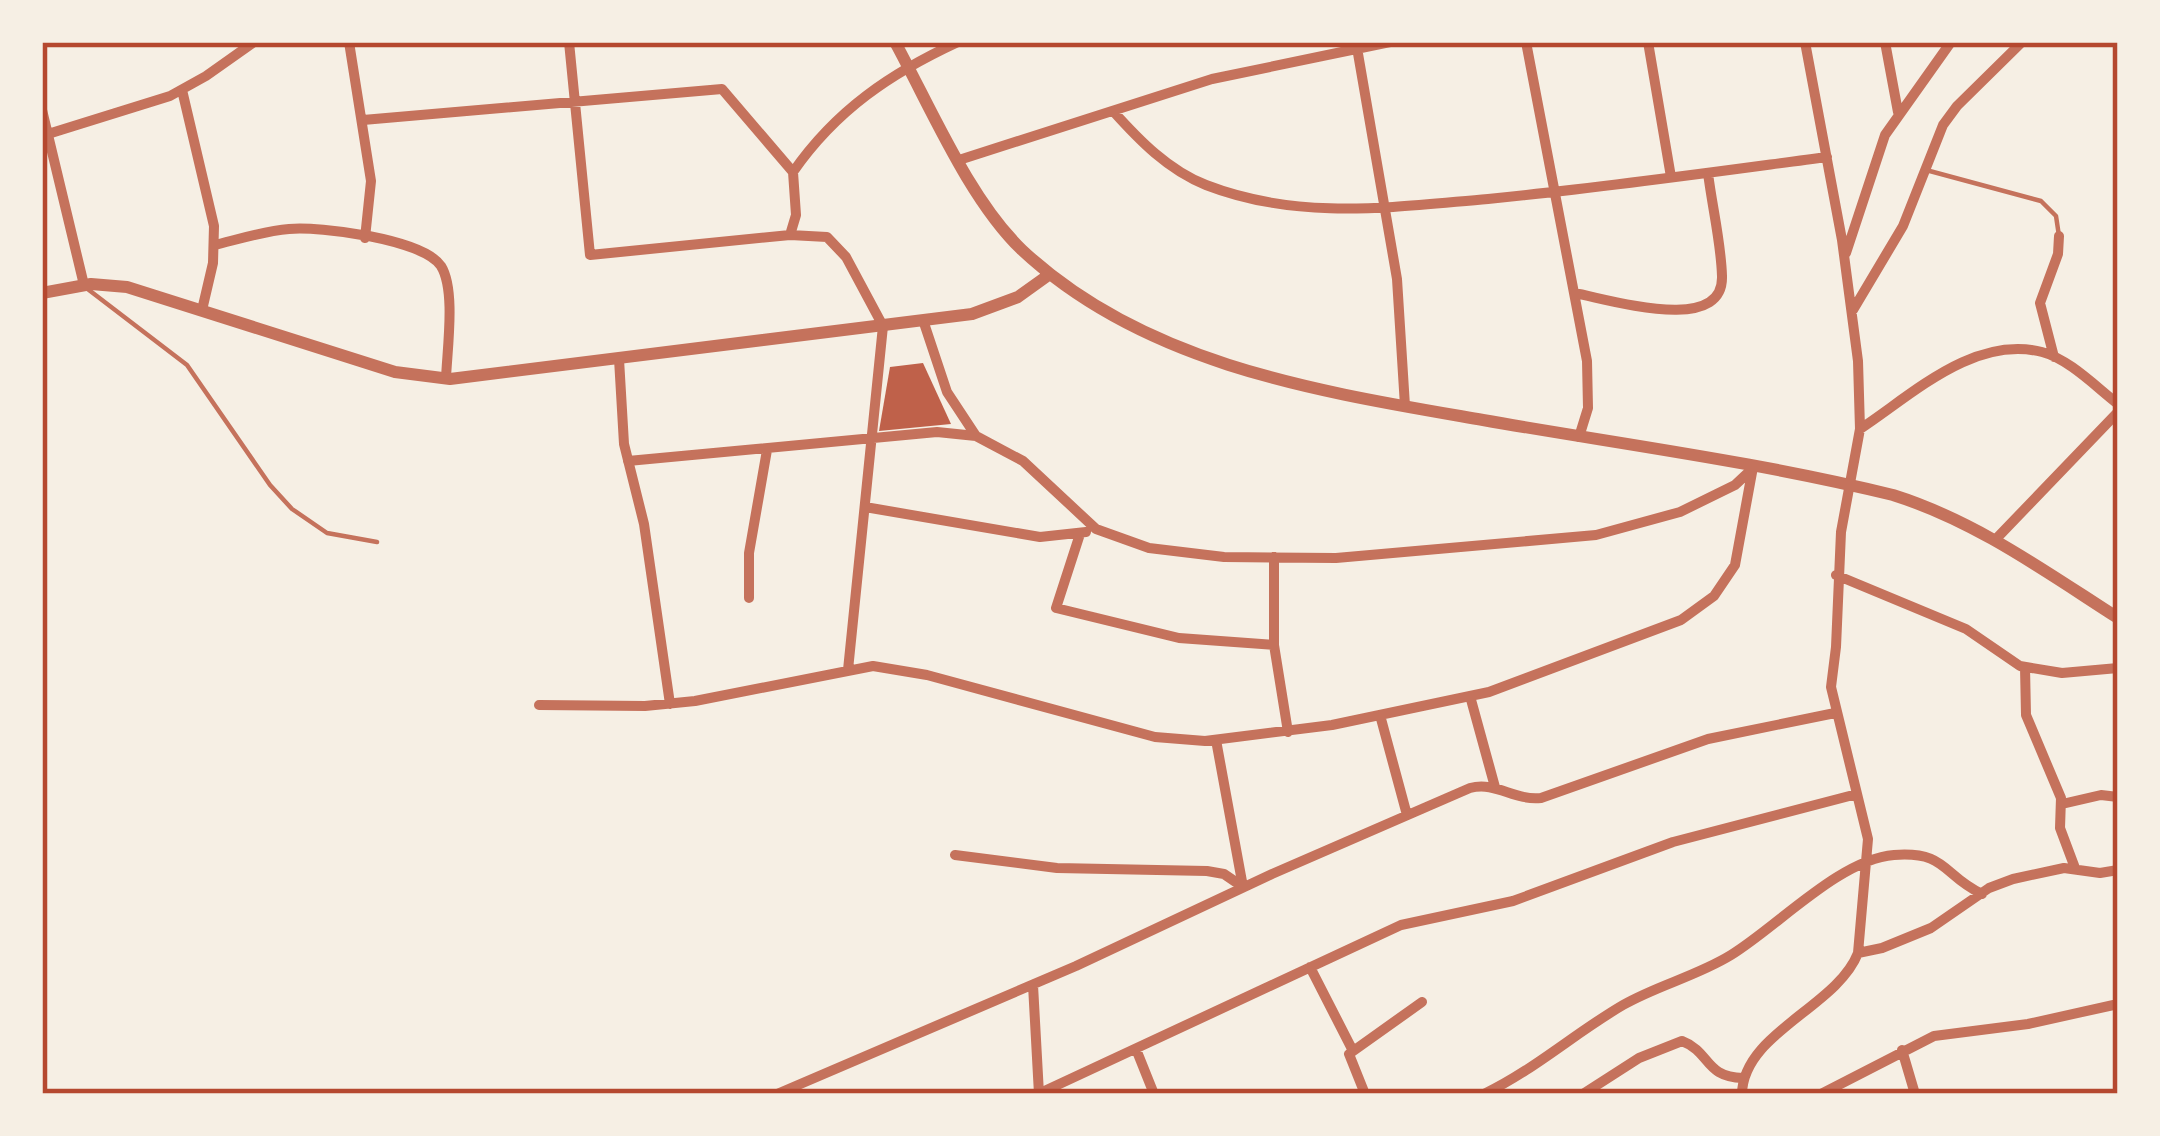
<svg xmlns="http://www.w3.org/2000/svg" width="2160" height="1136" font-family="'PT Sans Narrow',sans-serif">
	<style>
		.building { fill: #bf614a }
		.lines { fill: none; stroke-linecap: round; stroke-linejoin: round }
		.service { stroke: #c5725c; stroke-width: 4.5 }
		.minor { stroke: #c5725c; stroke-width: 10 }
		.tertiary { stroke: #c5725c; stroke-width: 12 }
		.neatline { fill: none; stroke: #b5482f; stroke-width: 4.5 }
	</style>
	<rect width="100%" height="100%" fill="#f6efe4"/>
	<path class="building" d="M923 363 951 424 879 431 890 367Z"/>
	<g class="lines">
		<path class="service" d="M1926 170 2041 201 2056 216 2059 236
			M85 287 187 365 270 485 292 509 327 533 377 542"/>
		<path class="minor" d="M349 42 371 181 365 238
			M569 42 590 255 790 235 827 237 846 257 883 326 848 670
			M1356 42 1397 279 1405 406
			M1526 42 1587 361 1588 408 1579 437
			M1648 42 1671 177
			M1805 42 1842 240 1858 361 1860 429 1841 532 1836 647 1831 687 1868 839 1858 953
			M1885 42 1898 112
			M182 90 214 226 213 263 202 310
			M42 110 84 285
			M1113 111C1139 140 1168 170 1206 185 1299 221 1392 207 1488 199 1601 188 1714 172 1827 157
			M363 120 722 89 793 172C836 110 891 73 958 42
			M48 134 170 96 206 76 254 42
			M959 160 1212 79 1390 42
			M790 235 796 215 793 172
			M215 245C239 239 264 231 289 229 320 226 423 239 441 266 456 290 447 350 446 379
			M1846 253 1885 135 1951 42
			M1574 293C1609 299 1724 336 1722 276 1721 242 1712 206 1708 173
			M1853 310 1903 226 1943 125 1957 106 2022 42
			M923 320 947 392 976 436 1023 461 1096 529 1149 548 1224 557 1336 558 1596 535 1680 512 1735 485 1751 470
			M2054 357 2040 303 2058 254 2059 236
			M619 359 624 444 644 524 670 704
			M1860 429C1913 394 1974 335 2042 352 2069 359 2096 387 2118 404
			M628 461 937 432 976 436
			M865 507 1040 537 1086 532
			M1080 534 1056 608 1179 638 1274 645
			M1995 540 2118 412
			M1274 557V645L1288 732
			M1836 575 1966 629 2020 666 2062 673 2118 668
			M749 598V553L767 450
			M2025 667 2026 715 2061 798 2060 828 2075 868
			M1470 696 1495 787
			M539 705 645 706 695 701 873 666 927 675 1155 737 1205 741 1332 725 1489 692 1681 620 1714 596 1735 565 1753 467
			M1380 715 1407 815
			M1216 740 1243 887
			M2062 804 2101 795 2118 797
			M955 855 1057 868 1207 871 1224 874 1243 887
			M1310 967 1353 1051
			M1033 985 1039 1094
			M1136 1049 1154 1094
			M1902 1050 1915 1094
			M777 1094 1076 966 1272 874 1470 788C1496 781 1514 801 1541 798L1708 739 1835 713
			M1038 1094 1401 925 1513 901 1673 842 1857 794
			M1365 1094 1349 1054 1422 1002
			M1484 1094C1534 1070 1575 1033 1623 1005 1658 985 1697 976 1731 955 1777 927 1840 859 1894 855 1947 851 1942 875 1982 894
			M1583 1094 1639 1058 1682 1041C1711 1052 1704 1077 1743 1078
			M1742 1094C1743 1033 1837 1007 1858 953L1882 948 1931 928 1989 888 2013 879 2064 868 2100 873 2118 870
			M1821 1094 1934 1036 2028 1024 2118 1004"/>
		<path class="tertiary" d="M895 42C931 108 969 199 1022 250 1146 366 1322 392 1483 420 1620 444 1759 462 1893 495 1976 521 2046 572 2118 618
			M42 293 91 284 127 287 395 372 450 379 972 314 1018 297 1050 274"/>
	</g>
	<rect width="2160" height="1136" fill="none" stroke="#f6efe4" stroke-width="90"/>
	<rect x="45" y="45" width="2070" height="1046" class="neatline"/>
</svg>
